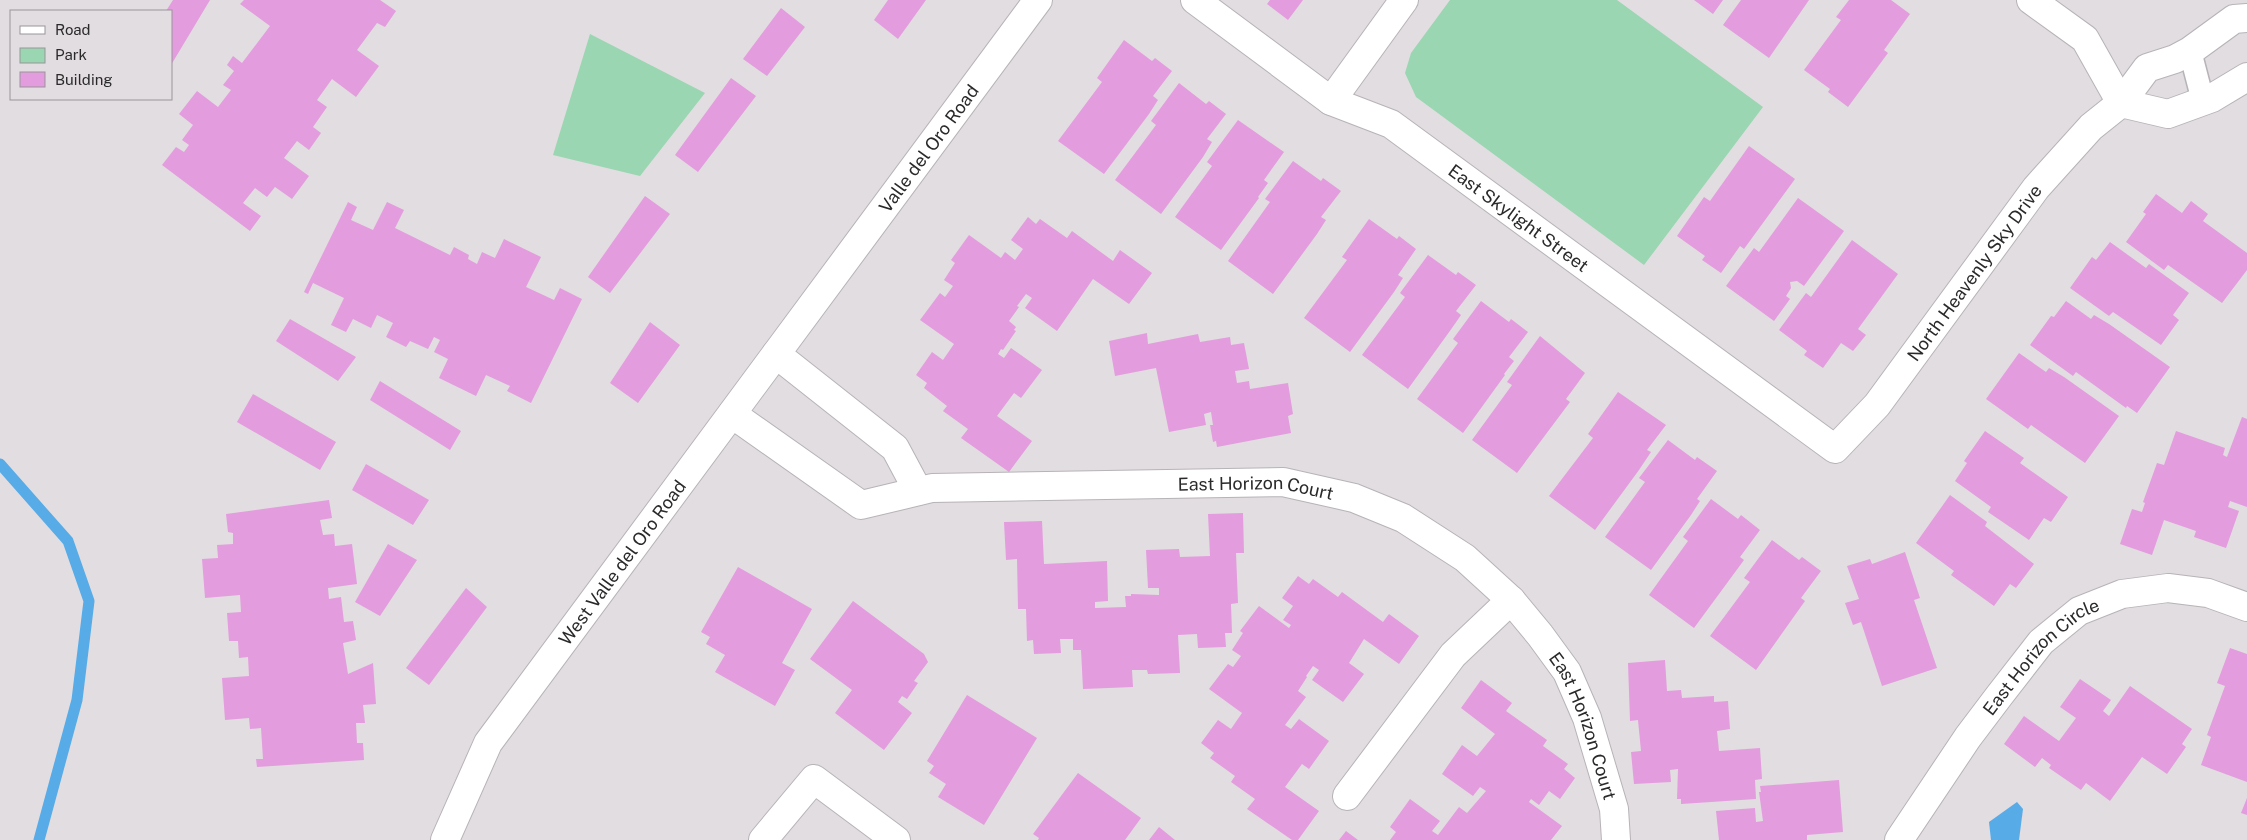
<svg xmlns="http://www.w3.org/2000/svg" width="2247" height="840" font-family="'Public Sans',sans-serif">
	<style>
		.green { fill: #9ad6b1 }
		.water { fill: #57abe7 }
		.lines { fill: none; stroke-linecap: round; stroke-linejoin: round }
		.stream { stroke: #57abe7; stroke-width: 11 }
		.building { fill: #e39cde }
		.service-casing { stroke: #b7b3b7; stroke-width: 25 }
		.minor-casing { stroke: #b7b3b7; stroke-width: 30 }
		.tertiary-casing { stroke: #b7b3b7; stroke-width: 30 }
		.service { stroke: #fff; stroke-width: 22 }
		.minor { stroke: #fff; stroke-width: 28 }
		.tertiary { stroke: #fff; stroke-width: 28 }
		.labels { text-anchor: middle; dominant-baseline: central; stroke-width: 4; stroke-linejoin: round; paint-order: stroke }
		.street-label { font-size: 18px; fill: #2b2a2b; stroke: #e2dde1 }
	</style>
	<rect width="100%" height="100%" fill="#e2dde1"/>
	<path class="green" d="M1450 0H1617L1763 107 1644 265 1416 97 1405 73 1411 53Z
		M590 34 705 93 640 176 553 155Z"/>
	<path class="water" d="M2017 802 2023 809 2019 840H1991L1989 822Z"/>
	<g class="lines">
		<path class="stream" d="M0 464 68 541 89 601 77 700 39 840"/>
	</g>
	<path class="building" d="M173 0H210L171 65V11H166Z
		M244 0H380L396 11 385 27 377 23 357 50 379 66 356 97 332 79 317 100 327 107 313 127 321 133 309 150 297 141 284 158 309 176 292 199 275 187 267 197 255 188 243 203 261 216 250 231 162 165 176 147 184 152 189 145 182 140 193 125 179 114 197 91 218 107 231 90 223 85 234 71 227 65 233 56 242 63 270 26 240 4Z
		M888 0H926L898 39 874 20Z
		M1270 0H1303L1288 20 1267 4Z
		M1694 0H1723L1713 14Z
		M1741 0H1809L1769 58 1723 25Z
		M1849 0H1891L1910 14 1884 50 1888 53 1848 107 1828 92 1830 89 1804 70 1841 20 1836 17Z
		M781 8 805 27 767 76 743 59Z
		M1124 40 1152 61 1155 58 1172 71 1153 96 1158 100 1149 114 1104 174 1058 141 1102 82 1097 78Z
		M731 78 756 96 698 172 675 155Z
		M1179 83 1206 104 1209 101 1226 114 1207 139 1212 142 1203 157 1161 214 1115 180 1156 125 1151 121Z
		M1238 120 1284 152 1264 180 1268 183 1258 197 1259 198 1221 250 1175 217 1212 166 1207 162Z
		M1749 146 1795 179 1744 249 1740 246 1721 273 1702 260 1705 256 1677 236 1704 197 1710 201Z
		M1293 161 1321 181 1323 178 1341 191 1321 217 1326 220 1317 234 1273 294 1228 261 1270 202 1265 199Z
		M2156 194 2182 213 2191 201 2208 214 2203 221 2247 253V270L2222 303 2168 265 2164 270 2126 242 2146 214 2143 212Z
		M645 196 670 214 610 293 588 277Z
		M1798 198 1844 231 1804 286 1797 281 1790 282 1791 288 1786 296 1790 299 1774 321 1726 286 1754 248 1759 252Z
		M348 202 357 207 351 220 373 230 387 202 404 210 395 228 450 255 454 247 469 255 468 259 477 264 482 252 495 258 504 239 541 257 526 287 554 300 560 288 582 299 531 403 507 391 510 386 486 375 476 396 439 378 448 359 434 352 440 340 434 337 428 349 410 341 406 347 386 337 393 323 377 315 371 328 353 319 346 332 331 325 344 298 313 283 308 294 304 292Z
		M1028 217 1036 224 1040 219 1067 238 1072 231 1113 261 1120 250 1152 273 1129 304 1093 279 1057 331 1025 308 1032 298 1026 294 1017 306 1019 307 1009 321 1016 327 1014 330 1016 331 1003 350 1001 349 998 354 1004 358 1011 348 1042 370 1021 398 1014 393 997 416 1032 441 1009 472 961 438 968 429 943 411 947 406 924 388 927 383 916 375 932 352 943 360 954 344 920 320 940 293 945 297 953 286 944 280 955 263 951 260 969 235 1001 258 1005 252 1015 260 1023 249 1011 240Z
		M1369 219 1397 239 1399 236 1416 249 1398 275 1403 278 1394 292 1350 352 1304 318 1347 260 1342 257Z
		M1852 240 1898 274 1858 329 1866 335 1853 351 1841 343 1823 368 1804 355 1807 351 1779 330 1806 293 1811 297Z
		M2110 242 2146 268 2149 264 2189 293 2173 315 2179 320 2161 345 2113 312 2109 316 2070 288 2092 257 2096 260Z
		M1428 255 1456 275 1458 272 1476 285 1456 311 1461 315 1452 328 1408 389 1362 355 1405 297 1400 293Z
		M1481 301 1509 322 1511 319 1528 332 1509 357 1514 361 1504 374 1505 375 1463 433 1417 399 1458 343 1453 339Z
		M2066 301 2091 319 2094 315 2109 324 2170 367 2137 413 2127 406 2126 408 2076 372 2073 376 2030 345 2051 316 2054 317Z
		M290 319 356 357 338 381 276 341Z
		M650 322 680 345 638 403 610 383Z
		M1147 333 1148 344 1198 334 1200 342 1230 337 1231 345 1244 343 1249 369 1235 371 1237 383 1249 381 1250 389 1288 383 1293 414 1288 416 1291 433 1217 447 1216 441 1213 442 1210 425H1213L1211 412 1204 414 1206 425 1169 432 1156 368 1115 376 1109 341Z
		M1540 336 1585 373 1566 399 1570 402 1517 473 1472 440 1512 385 1507 382Z
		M2019 353 2046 372 2049 368 2064 377 2119 416 2085 463 2031 425 2028 429 1986 399Z
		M380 381 461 431 450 450 370 400Z
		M1618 392 1666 425 1647 450 1651 452 1639 470 1595 530 1549 496 1593 438 1588 434Z
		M253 394 336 442 320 470 237 422Z
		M2242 417 2247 419V507L2230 501 2228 507 2239 511 2226 548 2194 537 2196 531 2164 520 2152 555 2120 544 2132 509 2142 512 2145 503 2143 502 2157 463 2164 465 2176 431 2225 448 2223 455 2227 457Z
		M1985 431 2024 458 2020 463 2068 497 2051 522 2044 518 2029 540 1988 512 1991 507 1955 481 1967 463 1964 461Z
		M1668 440 1695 460 1697 457 1717 471 1697 499 1700 501 1691 515 1651 570 1605 537 1645 482 1639 478Z
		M366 464 429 500 413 525 352 490Z
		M1950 495 1987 522 1985 526 2034 564 2016 588 2010 584 1994 606 1951 575 1954 571 1916 543Z
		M1711 499 1738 519 1741 515 1760 530 1740 557 1744 560 1694 628 1649 595 1688 541 1683 537Z
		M329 500 332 518 320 520 323 535 334 534 335 546 352 544 357 584 328 588 329 599 341 597 344 622 353 621 356 640 343 643 348 674 373 663 376 704 363 705 365 723H356L357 743H363L364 760 257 767 256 759H263L261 728 250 729 249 718 225 720 222 678 249 676 248 657 239 658 238 641H229L227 613 241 612 240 595 205 598 202 559 218 558 217 545 233 544V533L228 532 226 514Z
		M1243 513 1244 553H1236L1238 603 1231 604 1232 633H1225L1226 647 1198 648 1197 634 1178 635 1180 673 1148 674 1147 670H1132L1133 687 1083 689 1081 650H1073V639H1060L1061 653 1034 654 1033 640 1027 641 1026 609H1018L1017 559 1006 560 1004 522 1042 521 1044 564 1107 561 1108 601 1095 602V608L1126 607 1125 596H1131V594L1159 595V588H1148L1146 550 1179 549 1180 557 1210 556 1208 514Z
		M1772 540 1799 560 1802 557 1821 571 1801 598 1805 601 1756 670 1710 636 1750 582 1744 578Z
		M388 544 417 560 380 616 355 602Z
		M1905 552 1920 598 1914 600 1937 668 1882 686 1861 622 1853 625 1845 603 1859 599 1847 566 1870 559 1872 564Z
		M738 567 812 609 782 663 795 670 775 706 715 672 725 655 706 644 710 637 701 632Z
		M1298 576 1309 584 1313 579 1338 597 1342 592 1383 622 1389 614 1419 636 1399 664 1364 639 1349 663 1364 674 1343 702 1312 680 1319 670 1313 666 1306 676 1307 677 1298 691 1306 697 1285 725 1291 729 1299 719 1329 741 1309 769 1302 764 1285 787 1319 811 1298 840H1292L1247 809 1255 799 1231 782 1235 776 1210 758 1214 753 1201 743 1218 720 1231 729 1242 713 1209 689 1228 664 1233 667 1241 656 1232 650 1243 633 1240 631 1259 606 1289 628 1291 625 1283 620 1293 606 1282 598Z
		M466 588 487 607 429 685 406 668Z
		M853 601 924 654 928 662 914 681 918 683 907 699 902 696 898 702 912 713 884 750 835 713 852 690 810 659Z
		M2230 648 2247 654V782L2201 765 2211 737 2207 735 2225 686 2217 683Z
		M1665 660 1667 691 1681 690 1682 698 1714 696V702L1728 701 1730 729 1717 731 1719 751 1760 748 1762 779 1755 780 1756 799 1681 804V799H1677L1678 769 1670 770 1671 782 1634 784 1631 752 1641 751 1638 720 1630 721 1628 663Z
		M2080 679 2111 700 2103 711 2109 716 2130 686 2192 729 2182 744 2186 747 2167 774 2142 757 2110 801 2086 783 2081 790 2049 768 2051 765 2042 758 2035 767 2004 744 2024 716 2059 741 2076 718 2060 707Z
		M1481 680 1512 703 1506 711 1547 740 1543 746 1568 764 1564 769 1575 778 1560 799 1549 791 1539 805 1531 799 1529 802 1562 826 1551 840H1390L1396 832 1390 827 1410 799 1440 821 1432 831 1438 835 1459 807 1467 813 1486 791 1480 787 1473 796 1442 774 1462 745 1477 756 1495 734 1461 708Z
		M967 695 1037 738 984 825 938 797 946 784 929 773 934 766 927 761Z
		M1078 773 1141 818 1125 840H1038L1039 838 1033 834Z
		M1839 780 1843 832 1807 835V840H1719L1716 811 1755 808 1756 822 1763 821 1759 792H1761L1760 786Z
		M2247 798V815L2241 813Z
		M1159 827 1175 840H1149Z
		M1346 831 1358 840H1339Z"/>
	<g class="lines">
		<defs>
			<path id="service" d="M2190 51 2203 101"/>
			<g id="minor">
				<path id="s1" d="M1195 0 1331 101 1391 124 1835 449 1877 405 2036 188 2091 127 2121 103 2147 68 2175 59 2190 51 2234 19 2247 18"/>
				<path d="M2031 0 2085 39 2121 103"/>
				<path d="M1331 101 1404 0"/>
				<path d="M2121 103 2168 114 2212 98 2247 77"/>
				<path d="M776 354 895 448 918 491"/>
				<path id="s2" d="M732 414 861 505 932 488 1283 482 1354 498 1403 518 1465 558 1511 600 1540 635 1567 672 1587 718 1614 809 1616 840"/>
				<path d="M1347 796 1453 655 1511 600"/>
				<path d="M763 840 814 779 896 840"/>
				<path id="s3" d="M1899 840 1968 737 1999 696 2041 642 2079 611 2122 594 2168 588 2208 593 2247 607"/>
			</g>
			<g id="tertiary">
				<path id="s4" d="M445 840 488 743 1038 0"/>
			</g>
		</defs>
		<use href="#service" class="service-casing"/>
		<use href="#minor" class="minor-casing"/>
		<use href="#tertiary" class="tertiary-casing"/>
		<use href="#service" class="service"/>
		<use href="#minor" class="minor"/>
		<use href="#tertiary" class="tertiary"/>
	</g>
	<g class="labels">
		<g class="street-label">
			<text stroke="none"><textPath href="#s4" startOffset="846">Valle del Oro Road</textPath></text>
			<text stroke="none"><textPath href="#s1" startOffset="392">East Skylight Street</textPath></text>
			<text stroke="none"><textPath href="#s1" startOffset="1009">North Heavenly Sky Drive</textPath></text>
			<text stroke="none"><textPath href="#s2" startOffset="555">East Horizon Court</textPath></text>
			<text stroke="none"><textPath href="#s4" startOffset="331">West Valle del Oro Road</textPath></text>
			<text stroke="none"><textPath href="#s3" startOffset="234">East Horizon Circle</textPath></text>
			<text stroke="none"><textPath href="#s2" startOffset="991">East Horizon Court</textPath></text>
		</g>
	</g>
	<rect x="10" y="10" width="162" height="90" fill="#e2dde1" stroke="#999598"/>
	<rect x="20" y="26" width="25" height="8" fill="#ffffff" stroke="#999598"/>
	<text x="55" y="35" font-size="15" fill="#2b2a2b">Road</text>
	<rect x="20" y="48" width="25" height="15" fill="#9ad6b1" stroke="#999598"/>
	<text x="55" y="60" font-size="15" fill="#2b2a2b">Park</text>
	<rect x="20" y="72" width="25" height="15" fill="#e39cde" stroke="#999598"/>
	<text x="55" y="85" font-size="15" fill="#2b2a2b">Building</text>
</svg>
